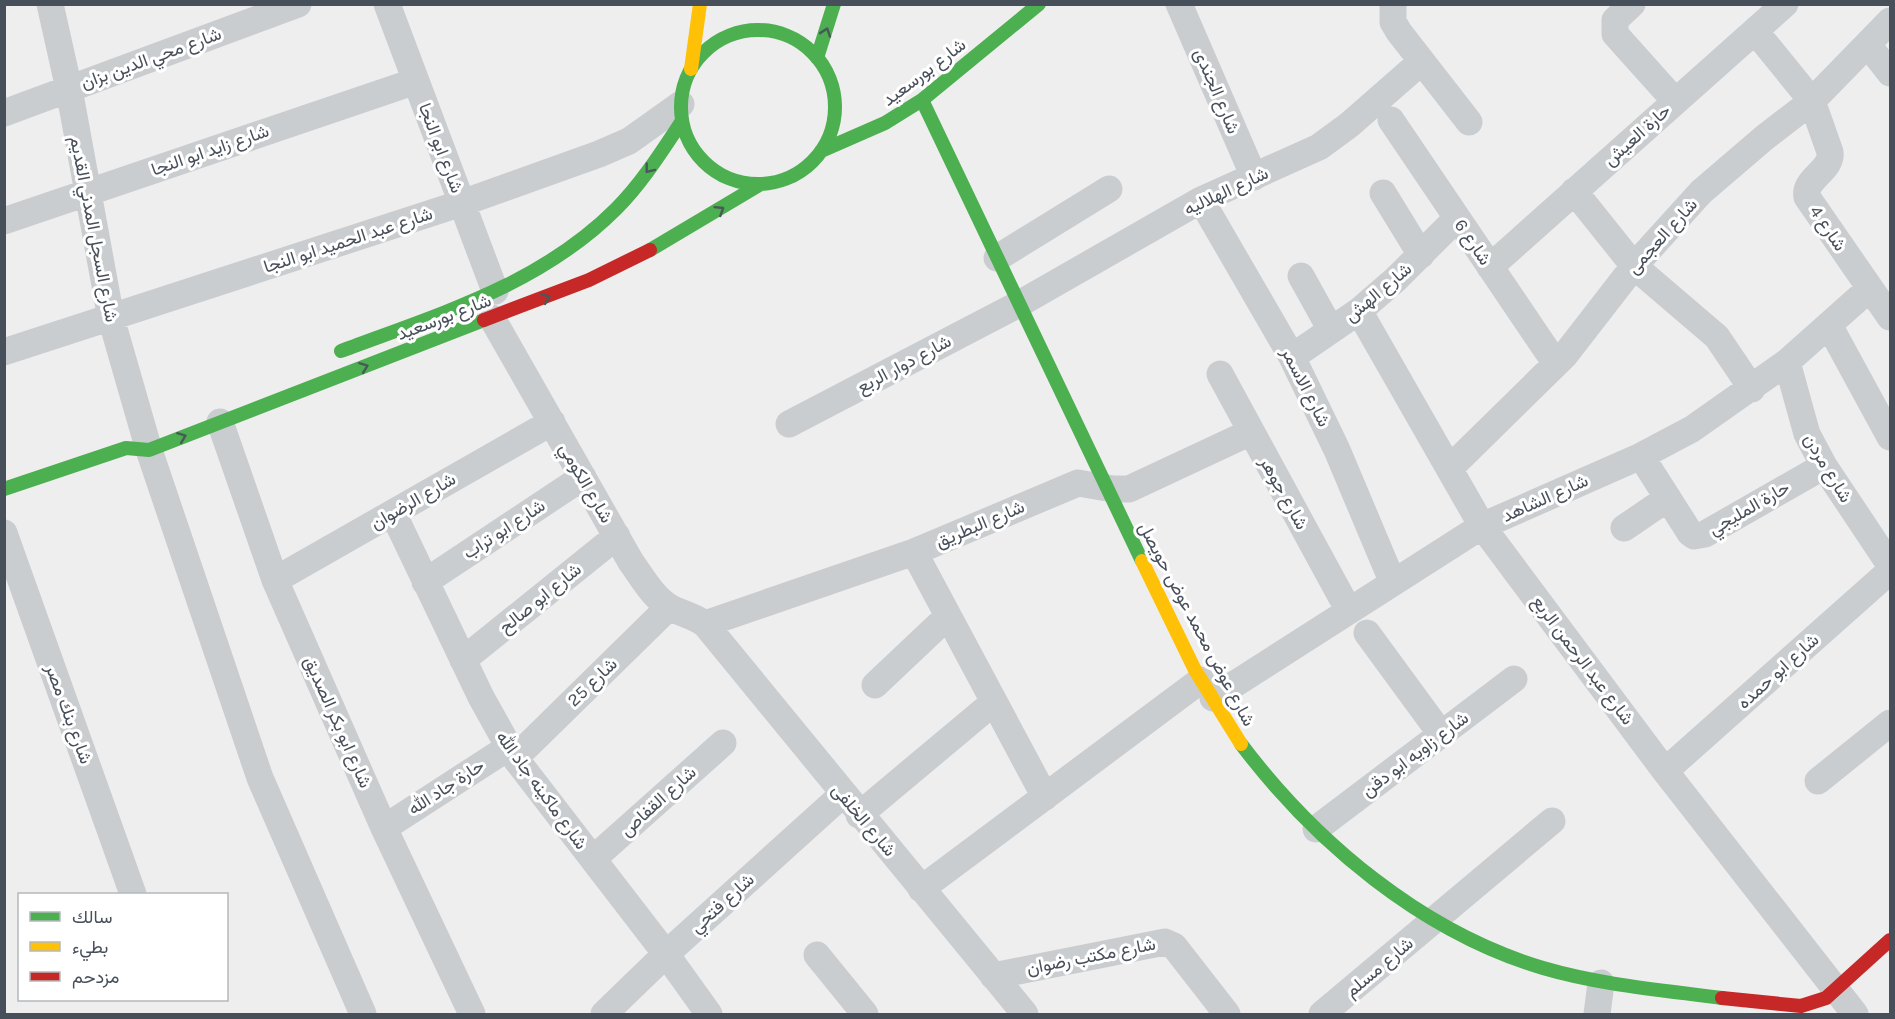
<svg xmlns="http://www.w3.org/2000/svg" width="1895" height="1019" font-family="Karla,Vazirmatn,sans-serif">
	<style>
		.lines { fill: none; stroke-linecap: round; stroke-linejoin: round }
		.street { stroke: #cacdcf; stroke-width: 27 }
		.fast { stroke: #4caf50; stroke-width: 14 }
		.slow { stroke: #ffc107; stroke-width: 14 }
		.jam { stroke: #c62828; stroke-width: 14 }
		.oneway { stroke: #485959 }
		.labels { text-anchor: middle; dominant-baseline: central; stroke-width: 6; stroke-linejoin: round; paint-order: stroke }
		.street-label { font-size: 18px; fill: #474f5a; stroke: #fff }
	</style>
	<rect width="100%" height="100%" fill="#efeeee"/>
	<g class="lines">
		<path class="street" d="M50 4 69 89 111 318 149 450 260 778 363 1014
			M387 4 495 291
			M1179 4 1254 177
			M1393 4V22L1399 32 1469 122
			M1632 4 1615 20V34L1675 101
			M1755 31 1812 101 1830 152C1833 170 1803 179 1807 197L1890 317
			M1868 45 1890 73
			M4 113 298 4
			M1391 120 1556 364
			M1574 191 1634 266 1717 337 1752 389
			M1383 193 1421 255
			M1201 200 1292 357 1337 450 1393 583
			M4 221 416 81
			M997 258 1109 189
			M1490 267 1785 4
			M1301 276 1331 330
			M1359 311 1482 526 1665 771 1855 1014
			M492 318 631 562C642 577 654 599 671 608 683 614 694 616 705 624L1025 1014
			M1829 325 1890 437
			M4 352 462 203 599 154 629 141 681 104
			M1292 357 1359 311 1396 279 1457 218
			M1787 362 1807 434 1824 466 1890 565
			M1220 374 1349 611
			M220 422 275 580 384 828 472 1014
			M789 424 1019 304 1201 200 1319 147 1349 125 1421 62
			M1641 456 1690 533 1694 536 1705 534 1824 466
			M1450 468 1565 355 1634 266 1701 192 1764 138 1812 101 1890 21
			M393 513 481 697 515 758 666 954 709 1014
			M1624 528 1668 498
			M4 533 133 894
			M914 552 1045 797
			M275 580 552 422
			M425 582 583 477
			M705 624 914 552 1078 483 1113 489H1129L1251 432
			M1367 633 1441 734
			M463 660 617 536
			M875 685 948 616
			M1213 698 1482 526 1641 456 1692 429 1787 362 1869 289
			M515 758 669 607
			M1665 771 1890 571
			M1818 781 1890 723
			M859 815 994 702
			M384 828 509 747
			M1316 829 1514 679
			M593 859 723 743
			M921 889 1201 680
			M817 955 865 1014
			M993 976 1165 942 1174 946 1227 1014
			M604 1014 666 954 842 795
			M1322 1014 1552 821
			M1597 1014 1601 983"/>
		<path class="fast" d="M681 107a77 77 0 1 1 154 0a77 77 0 1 1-154 0Z
			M817 58 834 4
			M922 100 1142 561
			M821 151 885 123 922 100 1039 4
			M650 250 761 184
			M341 351C439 314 540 285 616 209 642 183 662 151 682 121
			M4 489 126 448 149 450 484 320
			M1241 744C1316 843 1422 932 1543 968 1601 985 1662 990 1722 998"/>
		<path class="slow" d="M691 69 700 4
			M1142 561 1195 670 1241 744"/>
		<path class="jam" d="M484 320 589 280 650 250
			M1722 998 1801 1006 1826 998 1890 940"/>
	</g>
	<defs><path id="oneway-chevron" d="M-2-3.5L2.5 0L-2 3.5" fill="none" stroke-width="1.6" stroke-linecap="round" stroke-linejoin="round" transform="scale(1.5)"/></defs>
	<g class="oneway">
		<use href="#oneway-chevron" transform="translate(826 32) rotate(-71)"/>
		<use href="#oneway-chevron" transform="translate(649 169) rotate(128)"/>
		<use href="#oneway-chevron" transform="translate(720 210) rotate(-32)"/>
		<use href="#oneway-chevron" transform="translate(546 298) rotate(-21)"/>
		<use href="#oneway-chevron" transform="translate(364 367) rotate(-21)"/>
		<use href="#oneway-chevron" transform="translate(182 437) rotate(-21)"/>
	</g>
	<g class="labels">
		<g class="street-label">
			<text transform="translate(151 58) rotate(-20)">شارع محي الدين بزان</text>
			<text transform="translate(924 72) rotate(-37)">شارع بورسعيد</text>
			<text transform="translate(1217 91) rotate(67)">شارع الجندى</text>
			<text transform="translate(1637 135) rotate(-42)">حارة العيش</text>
			<text transform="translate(441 148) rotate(69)">شارع ابو النجا</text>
			<text transform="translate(210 150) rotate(-19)">شارع زايد ابو النجا</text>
			<text transform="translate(1226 191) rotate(-25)">شارع الهلاليه</text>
			<text transform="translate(1828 228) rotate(56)">شارع 4</text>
			<text transform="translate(94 229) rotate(79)">شارع السجل المدني القديم</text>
			<text transform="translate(1662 236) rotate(-48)">شارع العجمى</text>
			<text transform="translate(348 240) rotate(-18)">شارع عبد الحميد ابو النجا</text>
			<text transform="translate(1473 242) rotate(56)">شارع 6</text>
			<text transform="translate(1378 292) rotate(-40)">شارع الهش</text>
			<text transform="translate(444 317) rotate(-21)">شارع بورسعيد</text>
			<text transform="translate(904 364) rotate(-28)">شارع دوار الربع</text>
			<text transform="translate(1306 387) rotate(63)">شارع الاسمر</text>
			<text transform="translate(1828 468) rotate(59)">شارع مردن</text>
			<text transform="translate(586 483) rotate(60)">شارع الكومي</text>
			<text transform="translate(1284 493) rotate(61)">شارع جوهر</text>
			<text transform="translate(1545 498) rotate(-24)">شارع الشاهد</text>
			<text transform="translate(413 501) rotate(-30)">شارع الرضوان</text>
			<text transform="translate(1749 508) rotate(-30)">حارة المليجي</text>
			<text transform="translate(980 524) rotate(-23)">شارع البطريق</text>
			<text transform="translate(504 529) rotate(-33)">شارع ابو تراب</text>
			<text transform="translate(540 598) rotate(-39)">شارع ابو صالح</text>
			<text transform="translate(1197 624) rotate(62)">شارع عوض محمد عوض حويصل</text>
			<text transform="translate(1583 660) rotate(53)">شارع عبد الرحمن الربع</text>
			<text transform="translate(1778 671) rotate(-42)">شارع ابو حمده</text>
			<text transform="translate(592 682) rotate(-44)">شارع 25</text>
			<text transform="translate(69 714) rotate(70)">شارع بنك مصر</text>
			<text transform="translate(338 722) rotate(66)">شارع ابو بكر الصديق</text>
			<text transform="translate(1415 754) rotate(-37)">شارع زاويه ابو دقن</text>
			<text transform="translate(446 787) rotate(-33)">حارة جاد الله</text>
			<text transform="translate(542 790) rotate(54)">شارع ماكينه جاد الله</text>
			<text transform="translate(658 801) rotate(-42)">شارع القفاص</text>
			<text transform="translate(864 820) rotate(50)">شارع الخلفى</text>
			<text transform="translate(722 903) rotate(-42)">شارع فتحي</text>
			<text transform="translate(1091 956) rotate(-11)">شارع مكتب رضوان</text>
			<text transform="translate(1379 967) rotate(-40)">شارع مسلم</text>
		</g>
	</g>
	<rect width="1895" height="1019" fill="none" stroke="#474f5a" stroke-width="12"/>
	<rect x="18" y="893" width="210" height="108" fill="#ffffff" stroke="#b5b9bd" stroke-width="1.5"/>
	<rect x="30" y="912" width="30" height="9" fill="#4caf50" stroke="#b5b9bd" stroke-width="1.5"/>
	<text x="72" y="923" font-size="18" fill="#474f5a">سالك</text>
	<rect x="30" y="942" width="30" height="9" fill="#ffc107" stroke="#b5b9bd" stroke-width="1.5"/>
	<text x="72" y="953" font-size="18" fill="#474f5a">بطيء</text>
	<rect x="30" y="972" width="30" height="9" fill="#c62828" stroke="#b5b9bd" stroke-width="1.5"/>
	<text x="72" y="983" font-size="18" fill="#474f5a">مزدحم</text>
</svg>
